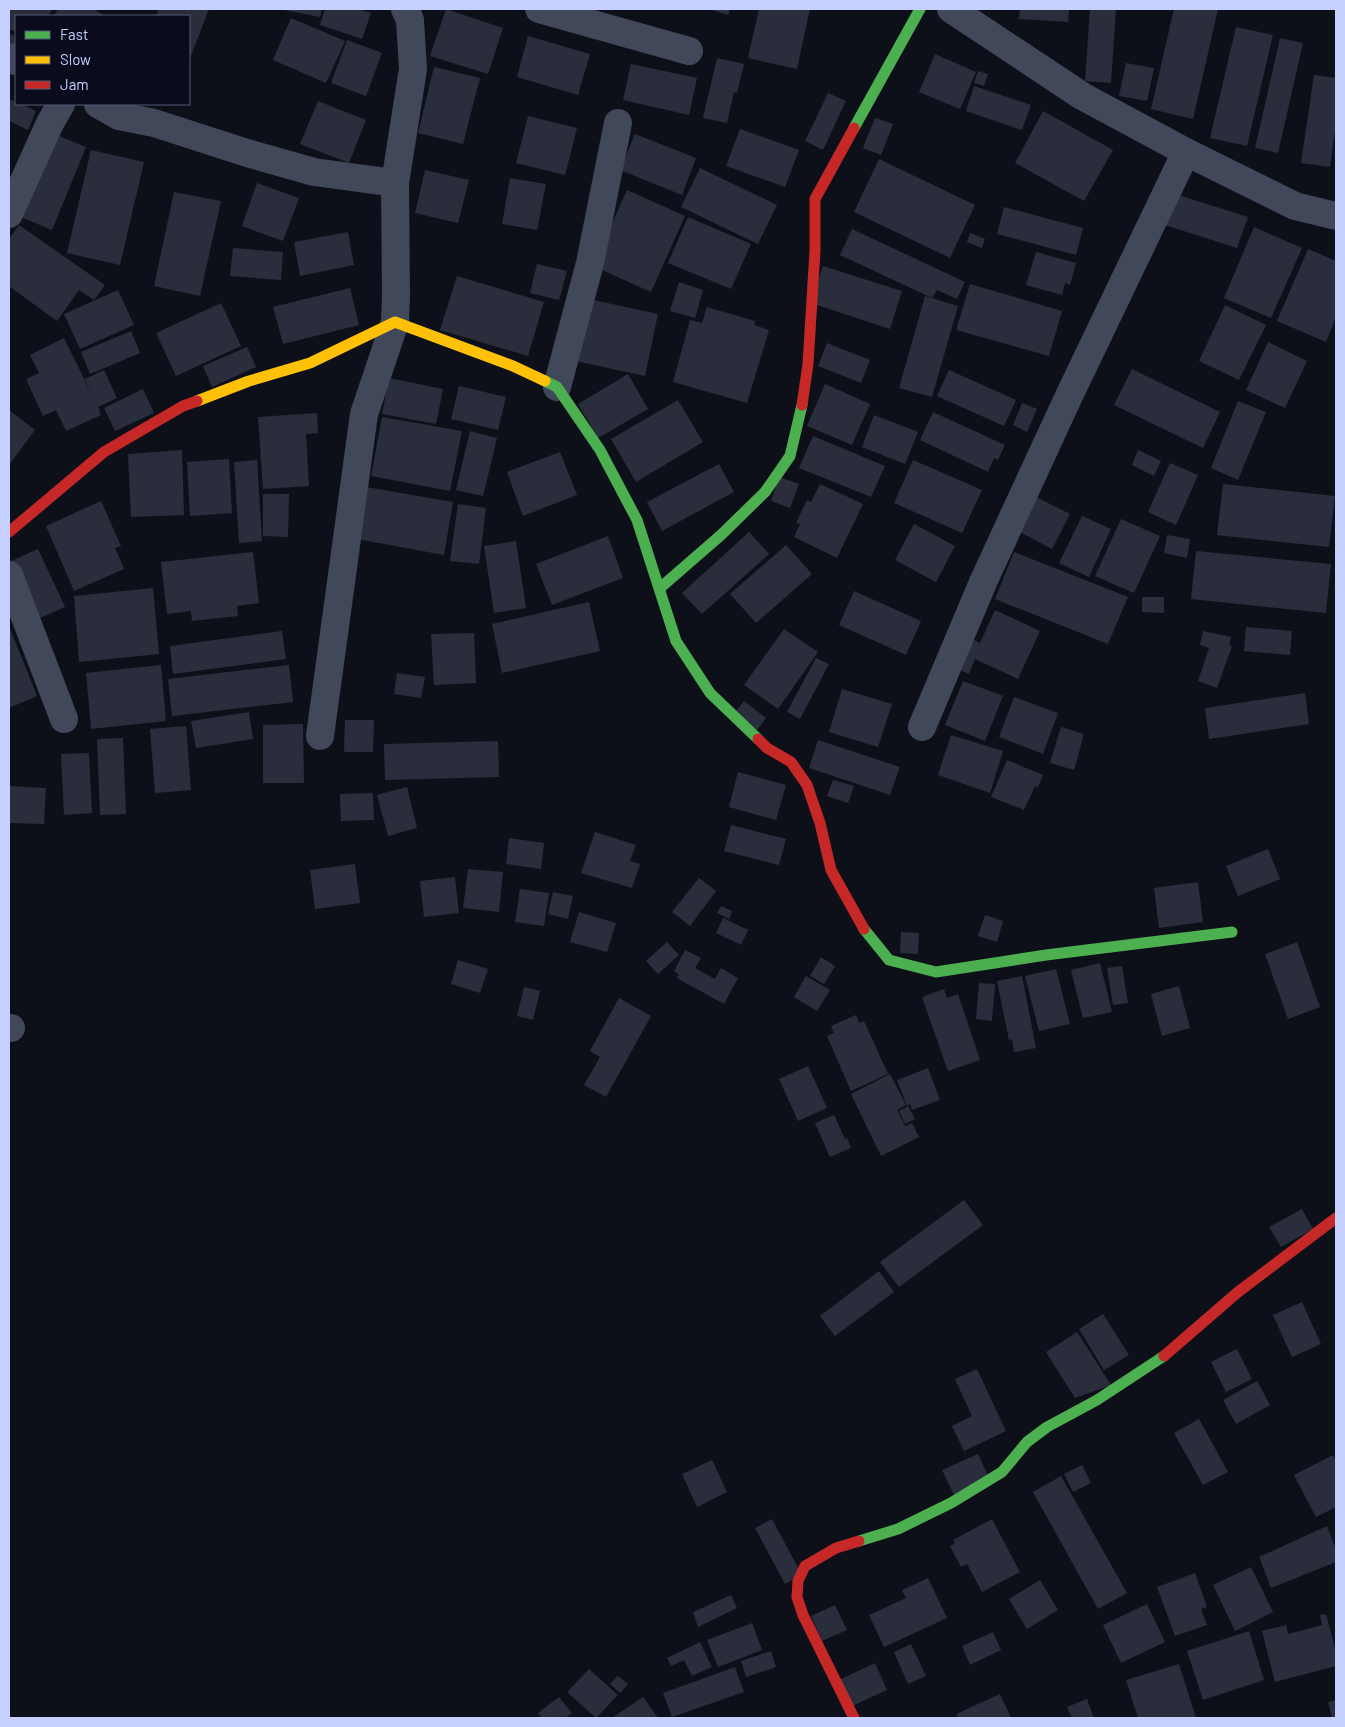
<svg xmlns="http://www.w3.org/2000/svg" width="1345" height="1727" font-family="Barlow,sans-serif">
<rect width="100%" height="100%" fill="#0e1019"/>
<g fill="#2a2d3c">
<polygon points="9,9 52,9 48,16 16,16 16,32 9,29"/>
<polygon points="58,9 93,9 102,14 101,16 54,16"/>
<polygon points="159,9 209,9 189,61 189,16 156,16"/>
<polygon points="279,9 322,9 320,17"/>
<polygon points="325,9 358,9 371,13 362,39 320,25"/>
<polygon points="446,9 503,28 488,74 430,56"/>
<polygon points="709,9 730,9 728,15"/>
<polygon points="759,9 810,9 797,69 748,58"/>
<polygon points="1020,9 1069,9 1068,22 1019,19"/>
<polygon points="1090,9 1116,9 1111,83 1085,81"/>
<polygon points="1174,9 1218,9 1193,119 1151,109"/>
<polygon points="291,18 345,41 326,83 273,60"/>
<polygon points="1236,27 1273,35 1247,146 1210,138"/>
<polygon points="9,33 16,37 16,63 9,59"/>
<polygon points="528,36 590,54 578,95 517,77"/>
<polygon points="1280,38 1303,43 1278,153 1255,148"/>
<polygon points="347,40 382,53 366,96 331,83"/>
<polygon points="935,54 976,72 960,109 919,92"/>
<polygon points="717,58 744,64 737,93 734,92 727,123 703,118"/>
<polygon points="1126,63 1154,68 1147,101 1119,96"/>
<polygon points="631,64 697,78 689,115 623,100"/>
<polygon points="434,67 480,78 463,144 418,133"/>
<polygon points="978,71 988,74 984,86 974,83"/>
<polygon points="1314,75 1336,78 1336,123 1330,167 1301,163"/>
<polygon points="974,86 1031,105 1022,130 966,111"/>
<polygon points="828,93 846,101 823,150 805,141"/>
<polygon points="9,99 16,102 16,104 21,104 36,111 28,130 9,121"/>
<polygon points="318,101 366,120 349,163 300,144"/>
<polygon points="1043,111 1113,150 1084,201 1015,163"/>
<polygon points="528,116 577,128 565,175 516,163"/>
<polygon points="875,118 893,124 881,155 863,148"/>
<polygon points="740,129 799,150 785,187 726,166"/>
<polygon points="49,132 86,147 52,230 16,215"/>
<polygon points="635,134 696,158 682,195 620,170"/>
<polygon points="91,150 144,162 120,265 67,253"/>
<polygon points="879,159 975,205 950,258 854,212"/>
<polygon points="700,168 777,205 758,244 681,207"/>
<polygon points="425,170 469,180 458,223 415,213"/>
<polygon points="510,178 546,184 537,230 502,224"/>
<polygon points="257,183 299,198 283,241 242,226"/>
<polygon points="627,190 685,216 651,292 593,266"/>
<polygon points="174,192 221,201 200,296 154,286"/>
<polygon points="1172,193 1248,217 1237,248 1162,224"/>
<polygon points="1004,207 1083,228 1076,255 997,234"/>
<polygon points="688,217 751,244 731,289 668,263"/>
<polygon points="19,225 105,285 94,300 79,290 57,321 9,286 9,239"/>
<polygon points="1254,227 1302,248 1271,318 1224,298"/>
<polygon points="852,229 965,282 957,299 937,290 932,298 840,255"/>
<polygon points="348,232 354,265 300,276 294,242"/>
<polygon points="970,233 985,239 982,248 967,242"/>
<polygon points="233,248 283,252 281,280 230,276"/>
<polygon points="1308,249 1336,261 1336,317 1326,342 1277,321"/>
<polygon points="1036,252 1076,263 1070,285 1065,283 1062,295 1026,285"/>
<polygon points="537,264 567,271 559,300 530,293"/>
<polygon points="823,266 902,291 890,329 811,303"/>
<polygon points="457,276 544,302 528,356 440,330"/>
<polygon points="679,282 703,290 695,318 670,311"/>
<polygon points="970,284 1062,311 1049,356 956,330"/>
<polygon points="350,288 359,325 283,344 273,307"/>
<polygon points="118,290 134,325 80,349 64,314"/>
<polygon points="925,296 958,306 932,397 899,388"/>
<polygon points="589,299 658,314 645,376 576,361"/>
<polygon points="221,303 241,346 176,376 156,333"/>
<polygon points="1225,305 1266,325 1239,380 1199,361"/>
<polygon points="707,307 755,321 754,325 769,330 747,403 673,382 690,320 702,323"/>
<polygon points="131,331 140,353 90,374 81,352"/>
<polygon points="64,338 91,393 85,379 104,370 117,398 98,407 101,415 66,431 56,410 43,416 26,379 39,373 30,355"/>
<polygon points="1268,342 1307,361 1285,408 1246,390"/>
<polygon points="827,343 870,360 861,383 818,366"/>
<polygon points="247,347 256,367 212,387 203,366"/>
<polygon points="1132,369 1220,412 1203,448 1114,405"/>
<polygon points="949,370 1016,400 1004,426 937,396"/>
<polygon points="628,374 648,409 598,438 578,404"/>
<polygon points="389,378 443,389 436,424 382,414"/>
<polygon points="825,384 870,404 852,445 807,426"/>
<polygon points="459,386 506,397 498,430 451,419"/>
<polygon points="143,389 154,413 115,431 104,408"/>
<polygon points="678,400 703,442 636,482 611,439"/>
<polygon points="1238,401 1266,412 1238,480 1211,468"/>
<polygon points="1022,403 1037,409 1027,432 1013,425"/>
<polygon points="9,410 35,430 9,465"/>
<polygon points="933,412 1005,445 998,460 994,458 988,472 920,440"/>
<polygon points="317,413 318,433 306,434 309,486 263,489 258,417"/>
<polygon points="874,415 918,432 905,464 862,447"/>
<polygon points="382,417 462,431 450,491 371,476"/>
<polygon points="470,431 497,438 483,496 456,490"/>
<polygon points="813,436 885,466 871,497 799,468"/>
<polygon points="182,450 184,515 131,517 128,454"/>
<polygon points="1138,450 1161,461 1154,476 1132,465"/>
<polygon points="560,452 577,495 523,516 507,472"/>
<polygon points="229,459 232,513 190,516 187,462"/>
<polygon points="257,460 262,541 239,543 234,462"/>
<polygon points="913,460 982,490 962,533 894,503"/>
<polygon points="1170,463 1198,475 1176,525 1148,512"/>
<polygon points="719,464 734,492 662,531 647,502"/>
<polygon points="779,477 799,484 790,508 771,501"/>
<polygon points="820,484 863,504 837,558 794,537 800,524 796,523 807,500 811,502"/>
<polygon points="1223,484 1335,496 1329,547 1217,535"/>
<polygon points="366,487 453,502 444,555 357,539"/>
<polygon points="263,494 289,494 288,537 263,536"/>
<polygon points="1034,496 1070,514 1052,549 1016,530"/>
<polygon points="101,501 121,546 115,548 124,569 74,591 46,526"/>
<polygon points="458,504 486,508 479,564 450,561"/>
<polygon points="1082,516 1111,529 1089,577 1059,563"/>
<polygon points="1121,519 1160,536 1134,593 1095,576"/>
<polygon points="914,524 955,546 936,582 895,560"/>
<polygon points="749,532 769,554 702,614 682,593"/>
<polygon points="1167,535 1190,539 1187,558 1164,553"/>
<polygon points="608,536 623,578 552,605 536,564"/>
<polygon points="516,541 526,608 494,613 484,546"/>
<polygon points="786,545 812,574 756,623 730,594"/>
<polygon points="38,549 65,607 31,622 9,562"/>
<polygon points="1196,551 1331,564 1326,613 1191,599"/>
<polygon points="253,552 259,603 237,606 238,616 192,621 191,611 167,614 161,562"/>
<polygon points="1014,552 1128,597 1108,644 995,599"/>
<polygon points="153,588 159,654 79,662 74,596"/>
<polygon points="854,591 921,621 906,655 839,625"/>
<polygon points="1142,597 1164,597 1164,613 1142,612"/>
<polygon points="589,602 600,651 502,673 492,624"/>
<polygon points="995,610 1040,631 1018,679 975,659 969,674 951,666 966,636 980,643"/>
<polygon points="9,626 37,696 9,708"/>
<polygon points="1246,627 1292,631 1290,655 1244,651"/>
<polygon points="784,629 818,652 778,709 744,685"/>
<polygon points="282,631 286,659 173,674 170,646"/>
<polygon points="1203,631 1231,637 1229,645 1232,646 1217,688 1198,681 1209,648 1200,645"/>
<polygon points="474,633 476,683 434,685 431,634"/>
<polygon points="816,658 829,664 800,719 787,712"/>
<polygon points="161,665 166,721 91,729 86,673"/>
<polygon points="289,665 293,702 172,716 168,679"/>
<polygon points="397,673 425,677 421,698 394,694"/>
<polygon points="963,681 1003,696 985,741 945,725"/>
<polygon points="842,689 892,704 878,747 829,732"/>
<polygon points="1305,693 1309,724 1209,739 1205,708"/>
<polygon points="1014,697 1058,713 1043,754 999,737"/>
<polygon points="744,701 766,718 757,730 735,712"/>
<polygon points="249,712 253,739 196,748 191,721"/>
<polygon points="345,720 374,720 373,752 344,752"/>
<polygon points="303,724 304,783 263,783 263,725"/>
<polygon points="186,726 191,790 155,793 150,729"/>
<polygon points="1061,727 1084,734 1074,770 1050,763"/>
<polygon points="951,735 1003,751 990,793 938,775"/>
<polygon points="123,738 126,814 100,815 97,739"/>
<polygon points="818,740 900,767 890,795 809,768"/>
<polygon points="498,741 499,777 385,780 384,744"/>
<polygon points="89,753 92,813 64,815 61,754"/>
<polygon points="1007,760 1043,775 1038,787 1035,786 1024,810 991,797"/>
<polygon points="738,772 786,785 776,820 729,807"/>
<polygon points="833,780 854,786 848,803 827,796"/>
<polygon points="9,786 46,788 44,824 9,823"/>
<polygon points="407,787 417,828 388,836 377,795"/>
<polygon points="373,793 374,820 341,821 340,794"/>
<polygon points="731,825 786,839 779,865 724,851"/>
<polygon points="595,832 636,845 630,861 640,864 632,888 581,873"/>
<polygon points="509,838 544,843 541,869 506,864"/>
<polygon points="1268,849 1280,879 1238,896 1226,866"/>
<polygon points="355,864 360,903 315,909 310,870"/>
<polygon points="468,869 503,872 499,912 463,908"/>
<polygon points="455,877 459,913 424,917 420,881"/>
<polygon points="699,878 716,891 690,926 672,912"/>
<polygon points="1198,882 1203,922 1159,928 1154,888"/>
<polygon points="520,889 549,893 544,926 515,922"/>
<polygon points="553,892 573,896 568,919 548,914"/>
<polygon points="721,906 732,911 729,919 717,913"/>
<polygon points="579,912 616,923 607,952 570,942"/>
<polygon points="985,915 1003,921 997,942 978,936"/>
<polygon points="723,918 748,930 741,945 716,933"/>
<polygon points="901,932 919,933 918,954 900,953"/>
<polygon points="667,942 679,955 658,974 646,961"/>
<polygon points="1297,942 1320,1007 1288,1019 1265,954"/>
<polygon points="685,950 701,958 695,968 715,979 721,968 738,978 724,1004 677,978 679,975 674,971"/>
<polygon points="821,957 835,966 824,984 810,976"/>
<polygon points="458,960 488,969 480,993 451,984"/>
<polygon points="1100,963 1112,1012 1083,1018 1071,970"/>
<polygon points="1122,966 1128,1003 1113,1005 1107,968"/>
<polygon points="1056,969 1070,1024 1039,1031 1025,976"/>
<polygon points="806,976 830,990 817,1011 794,997"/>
<polygon points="1022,976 1036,1048 1014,1052 1012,1039 1009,1040 997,981"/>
<polygon points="979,983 995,984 992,1021 976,1019"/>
<polygon points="1179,986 1190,1028 1162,1036 1151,994"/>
<polygon points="524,987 540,991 533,1020 517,1016"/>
<polygon points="944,989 947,998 958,994 980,1060 948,1071 922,997"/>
<polygon points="619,998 651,1016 606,1097 584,1085 600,1057 590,1051"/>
<polygon points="856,1015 859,1023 864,1021 888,1074 851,1091 827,1036 834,1033 831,1026"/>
<polygon points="808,1066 827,1108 798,1121 779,1079"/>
<polygon points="928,1068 940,1100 912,1110 910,1104 907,1106 897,1080"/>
<polygon points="890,1074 906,1105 897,1110 905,1126 912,1123 919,1137 881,1156 851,1094"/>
<polygon points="908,1106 915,1119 905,1124 899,1111"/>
<polygon points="834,1115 845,1139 847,1138 851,1148 830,1157 815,1123"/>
<polygon points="964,1200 983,1225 899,1287 880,1262"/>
<polygon points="1302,1209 1313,1229 1281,1247 1269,1227"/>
<polygon points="879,1271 894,1292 835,1336 820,1316"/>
<polygon points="1302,1302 1321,1344 1292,1357 1273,1315"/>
<polygon points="1103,1314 1129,1355 1104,1370 1079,1329"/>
<polygon points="1077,1332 1111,1385 1075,1398 1046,1352"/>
<polygon points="1237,1349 1252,1379 1226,1392 1211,1362"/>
<polygon points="977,1369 1006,1431 964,1451 952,1426 972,1416 955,1379"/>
<polygon points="1257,1381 1270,1405 1236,1424 1223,1400"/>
<polygon points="1199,1419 1228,1472 1203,1485 1174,1433"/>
<polygon points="978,1454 989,1478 954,1495 942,1470"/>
<polygon points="1333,1455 1336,1462 1336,1507 1316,1517 1294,1475"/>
<polygon points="712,1460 727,1492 697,1507 682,1474"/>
<polygon points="1082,1465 1091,1483 1073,1492 1064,1474"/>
<polygon points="1061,1476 1127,1593 1098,1609 1033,1492"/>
<polygon points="772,1519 802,1575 785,1584 755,1528"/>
<polygon points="992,1519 1020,1572 982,1592 967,1564 961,1567 950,1546 955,1543 953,1540"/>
<polygon points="1327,1526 1336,1550 1336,1562 1271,1588 1259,1557"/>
<polygon points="1251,1567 1273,1612 1235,1631 1213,1585"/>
<polygon points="1195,1573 1207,1607 1201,1609 1207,1625 1175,1636 1157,1587"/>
<polygon points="928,1578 947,1618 884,1647 869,1615 906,1598 902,1590"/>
<polygon points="1040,1580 1058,1610 1027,1629 1009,1599"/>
<polygon points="731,1595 737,1608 698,1627 693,1612"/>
<polygon points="1147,1604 1165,1642 1121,1663 1103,1625"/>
<polygon points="835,1605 847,1630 822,1641 811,1616"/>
<polygon points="1326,1614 1336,1652 1336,1666 1275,1682 1262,1631 1286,1625 1288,1634 1322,1625 1320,1615"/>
<polygon points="752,1623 762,1650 718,1667 707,1640"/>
<polygon points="1249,1631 1264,1680 1203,1700 1187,1651"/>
<polygon points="993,1632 1001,1650 970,1665 962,1646"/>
<polygon points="700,1642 712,1667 692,1676 684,1660 671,1666 667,1658"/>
<polygon points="911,1644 926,1676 908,1684 894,1652"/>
<polygon points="771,1651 776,1667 746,1677 741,1661"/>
<polygon points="875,1663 887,1690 850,1707 837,1681"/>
<polygon points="1179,1664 1196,1718 1138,1718 1126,1680"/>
<polygon points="735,1667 744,1692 672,1717 663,1693"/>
<polygon points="589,1669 618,1695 596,1718 567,1692"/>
<polygon points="618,1676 628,1684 620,1693 610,1684"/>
<polygon points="1000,1694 1011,1718 958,1718 956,1714"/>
<polygon points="559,1697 572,1713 565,1718 542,1718 538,1713"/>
<polygon points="643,1697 658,1718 612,1718"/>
<polygon points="1087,1699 1094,1718 1072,1718 1067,1707"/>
<polygon points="1336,1700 1336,1718 1332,1718 1328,1702"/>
</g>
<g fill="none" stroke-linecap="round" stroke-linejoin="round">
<g stroke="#41485a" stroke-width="28">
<polyline points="539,9 689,51"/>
<polyline points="951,9 1082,96 1186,152 1295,206 1336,216"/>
<polyline points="9,57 16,61"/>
<polyline points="98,104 119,116 154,123 247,153 314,172 395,183"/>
<polyline points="9,214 50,123 61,104"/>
<polyline points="557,387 590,263 618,123"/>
<polyline points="9,575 64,719"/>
<polyline points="922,727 984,580 1068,398 1186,152"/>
<polyline points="320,736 364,414 395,322 396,296 395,183 413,69 410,20 405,9"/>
<polyline points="9,1028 11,1028"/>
</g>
<g stroke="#4caf50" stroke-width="11">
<polyline points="854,128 920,9"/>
<polyline points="545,381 557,387 600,450 637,520 676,641 710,693 758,739"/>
<polyline points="660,588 721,535 765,492 790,456 802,405"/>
<polyline points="864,929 889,960 936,972 1046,955 1232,932"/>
<polyline points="859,1541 898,1529 951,1503 1002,1472 1027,1442 1047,1427 1097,1400 1164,1356"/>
</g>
<polyline stroke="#ffc107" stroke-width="11" points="197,401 249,381 310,363 395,322 513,366 545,381"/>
<g stroke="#c62828" stroke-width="11">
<polyline points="802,405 808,364 815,251 815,199 854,128"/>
<polyline points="9,532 104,452 183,406 197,401"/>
<polyline points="758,739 767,748 791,762 807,785 820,823 831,870 864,929"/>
<polyline points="1164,1356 1238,1292 1336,1218"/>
<polyline points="854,1718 803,1615 797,1597 798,1581 805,1566 836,1548 859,1541"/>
</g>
</g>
<rect width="1345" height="1727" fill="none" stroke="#c5d0ff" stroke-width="20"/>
<rect x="15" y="15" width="175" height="90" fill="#0a0c1d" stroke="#555a77"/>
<rect x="25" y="31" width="25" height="8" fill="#4caf50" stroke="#555a77"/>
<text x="60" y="40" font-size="15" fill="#c5d0ff">Fast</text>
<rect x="25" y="56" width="25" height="8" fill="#ffc107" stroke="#555a77"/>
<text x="60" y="65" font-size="15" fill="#c5d0ff">Slow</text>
<rect x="25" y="81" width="25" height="8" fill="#c62828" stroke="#555a77"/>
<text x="60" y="90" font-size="15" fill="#c5d0ff">Jam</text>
</svg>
